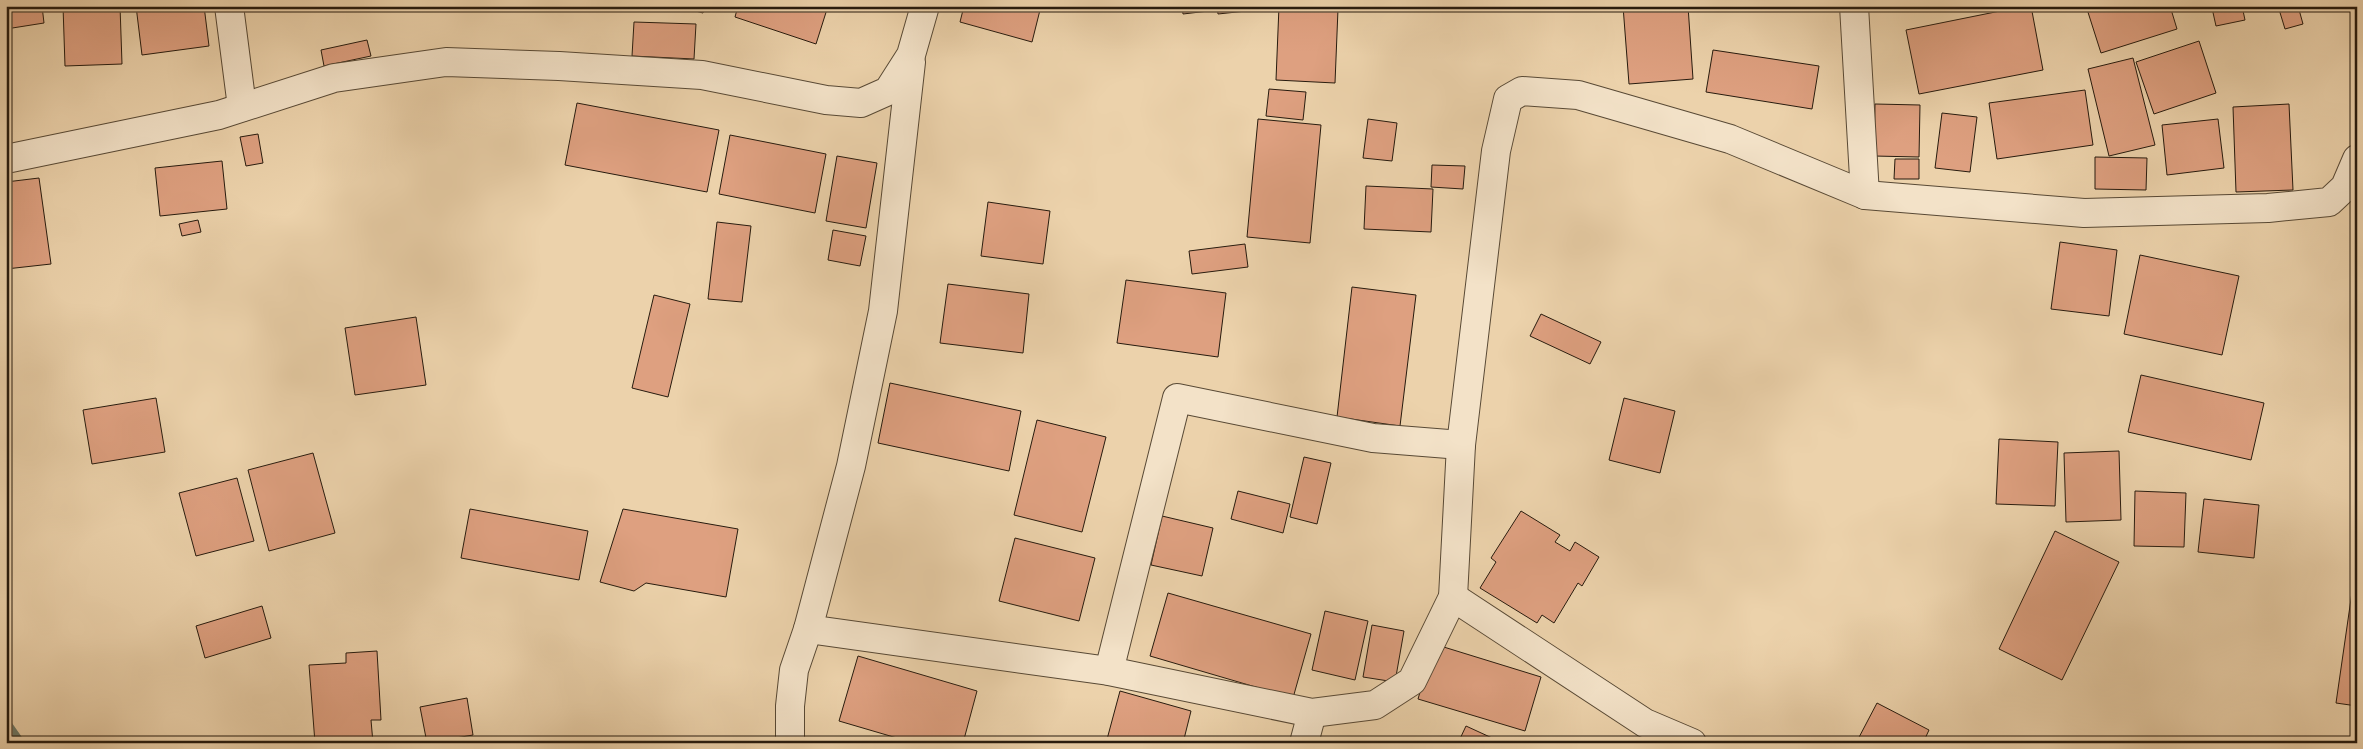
<svg xmlns="http://www.w3.org/2000/svg" width="2363" height="749" font-family="'IM FELL English',serif">
<rect width="100%" height="100%" fill="#ecd2ab"/>
<filter id="stains"><feTurbulence type="fractalNoise" baseFrequency=".004" numOctaves="4"/><feColorMatrix values="0 0 0 0 .2 0 0 0 0 .09 0 0 0 0 .02 0 0 0 .5 -.17"/></filter>
<radialGradient id="worn" r=".72"><stop offset=".6" stop-color="#630" stop-opacity="0"/><stop offset="1" stop-color="#630" stop-opacity=".3"/></radialGradient>
<g fill="none" stroke-linecap="round" stroke-linejoin="round">
<polyline stroke="#6c7968" stroke-width="10" points="6,723 20,743"/>
</g>
<g fill="#dea080" stroke="#271b0e">
<polygon points="6,6 42,6 44,23 6,29"/>
<polygon points="63,6 120,6 122,64 65,66"/>
<polygon points="136,6 204,6 209,46 142,55"/>
<polygon points="677,6 705,6 703,13"/>
<polygon points="738,6 828,6 816,44 735,17"/>
<polygon points="964,6 1041,6 1032,42 960,22"/>
<polygon points="1182,6 1217,6 1217,10 1183,14"/>
<polygon points="1217,6 1245,6 1246,11 1218,14"/>
<polygon points="1279,6 1338,9 1335,83 1276,80"/>
<polygon points="1623,6 1688,6 1693,79 1629,84"/>
<polygon points="2025,6 2031,6 2043,70 1919,94 1906,30"/>
<polygon points="2086,6 2170,6 2177,29 2101,53"/>
<polygon points="2221,6 2242,6 2245,20 2216,26 2212,8"/>
<polygon points="2278,6 2298,6 2303,24 2285,29"/>
<polygon points="634,22 696,24 694,59 632,56"/>
<polygon points="367,40 371,56 324,66 321,50"/>
<polygon points="2199,41 2216,93 2154,114 2136,62"/>
<polygon points="1713,50 1819,66 1812,109 1706,92"/>
<polygon points="2133,58 2155,145 2109,156 2088,69"/>
<polygon points="1269,89 1306,92 1303,120 1266,116"/>
<polygon points="2085,90 2093,145 1997,159 1989,103"/>
<polygon points="577,103 719,130 707,192 565,165"/>
<polygon points="1875,104 1920,105 1919,157 1874,156"/>
<polygon points="2289,104 2293,190 2236,192 2233,107"/>
<polygon points="1942,113 1977,117 1970,172 1935,168"/>
<polygon points="1258,119 1321,125 1310,243 1247,237"/>
<polygon points="1368,119 1397,123 1392,161 1363,158"/>
<polygon points="2218,119 2224,168 2167,175 2162,125"/>
<polygon points="258,134 263,163 246,166 240,137"/>
<polygon points="730,135 826,154 815,213 719,194"/>
<polygon points="837,156 877,163 866,228 826,221"/>
<polygon points="2095,157 2147,158 2146,190 2095,189"/>
<polygon points="1895,159 1919,159 1919,179 1894,179"/>
<polygon points="222,161 227,209 160,216 155,168"/>
<polygon points="1432,165 1465,166 1463,189 1431,187"/>
<polygon points="39,178 51,264 6,269 6,182"/>
<polygon points="1366,186 1433,189 1431,232 1364,229"/>
<polygon points="988,202 1050,211 1043,264 981,256"/>
<polygon points="198,220 201,232 182,236 179,224"/>
<polygon points="717,222 751,226 742,302 708,299"/>
<polygon points="833,230 866,236 860,266 828,260"/>
<polygon points="2060,242 2117,250 2109,316 2051,309"/>
<polygon points="1245,244 1248,267 1192,274 1189,251"/>
<polygon points="2140,255 2239,276 2222,355 2124,334"/>
<polygon points="1126,280 1226,293 1218,357 1117,343"/>
<polygon points="948,284 1029,294 1023,353 940,343"/>
<polygon points="1352,287 1416,295 1400,426 1337,417"/>
<polygon points="654,295 690,304 668,397 632,388"/>
<polygon points="1541,314 1601,342 1590,364 1530,336"/>
<polygon points="416,317 426,385 355,395 345,328"/>
<polygon points="2141,375 2264,403 2251,460 2128,432"/>
<polygon points="890,383 1021,411 1009,471 878,443"/>
<polygon points="156,398 165,452 92,464 83,410"/>
<polygon points="1624,398 1675,411 1660,473 1609,460"/>
<polygon points="1037,420 1106,437 1082,532 1014,515"/>
<polygon points="1999,439 2058,442 2055,506 1996,504"/>
<polygon points="2119,451 2121,520 2066,522 2064,453"/>
<polygon points="313,453 335,533 269,551 248,470"/>
<polygon points="1304,457 1331,463 1317,524 1290,517"/>
<polygon points="237,478 254,541 196,556 179,493"/>
<polygon points="1238,491 1290,504 1283,533 1231,519"/>
<polygon points="2135,491 2186,493 2184,547 2134,546"/>
<polygon points="2204,499 2259,505 2254,558 2198,552"/>
<polygon points="470,509 588,531 579,580 461,558"/>
<polygon points="623,509 738,529 726,597 646,583 634,591 600,582"/>
<polygon points="1521,511 1560,535 1555,542 1570,551 1575,542 1599,557 1582,586 1578,583 1554,623 1542,615 1537,623 1480,588 1496,562 1491,558"/>
<polygon points="1162,516 1213,528 1202,576 1151,565"/>
<polygon points="2055,531 2119,562 2062,680 1999,649"/>
<polygon points="1015,538 1095,558 1079,621 999,601"/>
<polygon points="2352,592 2357,593 2357,706 2336,703"/>
<polygon points="1168,593 1311,634 1293,698 1150,656"/>
<polygon points="262,606 271,638 205,658 196,626"/>
<polygon points="1325,611 1368,621 1355,680 1312,670"/>
<polygon points="1372,625 1404,631 1395,682 1363,677"/>
<polygon points="1434,644 1541,677 1525,731 1418,699"/>
<polygon points="377,651 381,720 371,720 373,743 315,743 309,665 346,663 346,653"/>
<polygon points="858,656 977,691 963,743 914,743 839,721"/>
<polygon points="1120,691 1191,711 1183,743 1106,743"/>
<polygon points="467,698 473,735 427,743 420,707"/>
<polygon points="1877,703 1929,730 1923,743 1856,743"/>
<polygon points="1466,726 1503,743 1458,743"/>
</g>
<g fill="none" stroke-linecap="round" stroke-linejoin="round">
<g stroke="#584935" stroke-width="30">
<g id="minor">
<polyline points="229,6 242,107"/>
<polyline points="1854,6 1865,195"/>
<polyline points="6,159 219,115 334,78 446,62 559,66 702,75 826,100 861,103 888,91 911,55 925,6"/>
<polyline points="1453,597 1645,723 1692,743"/>
<polyline points="808,629 1109,671 1312,713 1375,705 1412,681 1453,597 1461,445 1496,151 1508,99 1522,91 1578,95 1730,139 1865,195 2084,213 2268,208 2329,202 2345,187 2357,159"/>
<polyline points="1109,671 1177,398 1373,438 1461,445"/>
<polyline points="790,743 790,706 794,670 808,629 851,466 883,311 911,62"/>
<polyline points="1304,743 1312,713"/>
</g>
</g>
<use href="#minor" stroke="#f3e2c8" stroke-width="28"/>
</g>
<rect width="2363" height="749" fill="none" stroke="#ecd2ab" stroke-width="25"/>
<rect x="8" y="8" width="2348" height="734" fill="none" stroke="#271b0e" stroke-width="2.5"/>
<rect x="12" y="12" width="2338" height="724" fill="none" stroke="#271b0e"/>
<rect width="100%" height="100%" filter="url(#stains)"/>
<rect width="100%" height="100%" fill="url(#worn)"/>
</svg>
